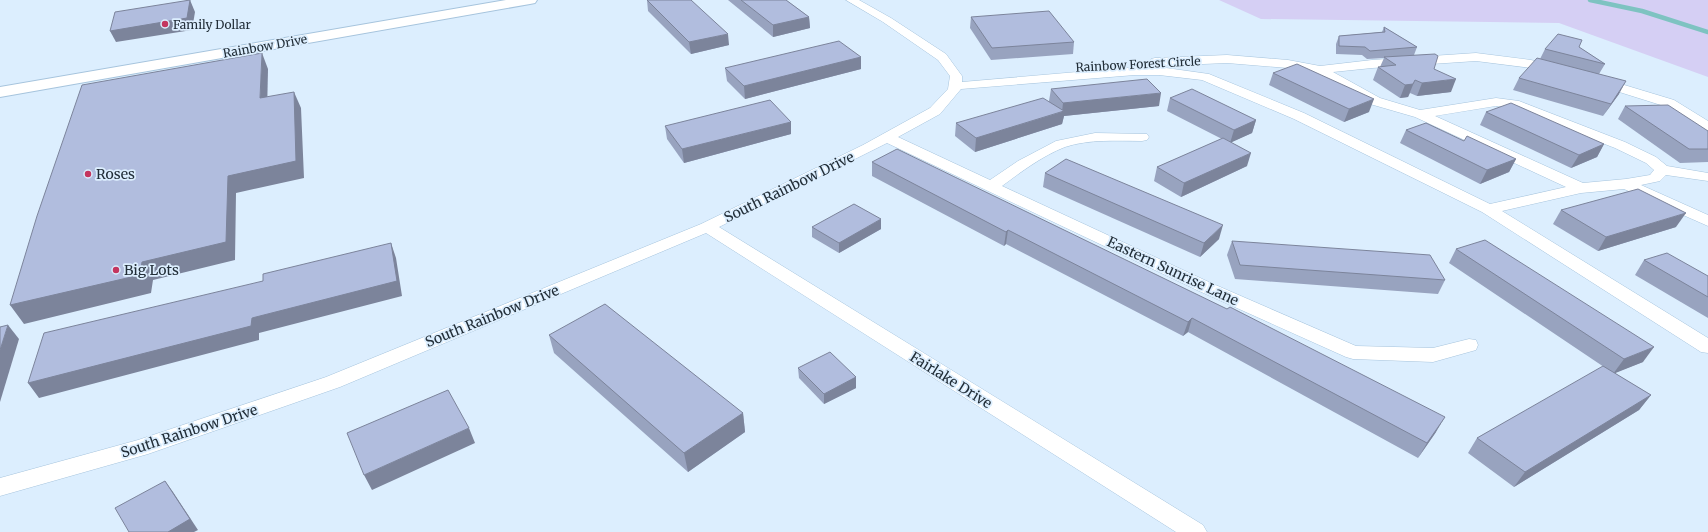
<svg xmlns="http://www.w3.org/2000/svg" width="1708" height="532" font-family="Merriweather,serif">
<rect width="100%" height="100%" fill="#dceefe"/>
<polygon fill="#d5cff4" points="1219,0 1708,0 1708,77 1559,23 1261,19"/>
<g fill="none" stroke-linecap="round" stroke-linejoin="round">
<polyline stroke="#7ec3c1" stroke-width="4.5" points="1590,0 1642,11 1708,32"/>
<g stroke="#a6c4dd" stroke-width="1">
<g id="street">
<path d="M846,0H859L891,18L946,54L962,76V82L1135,67H1159L1209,74L1304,113L1490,204L1566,187L1415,117L1370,104L1316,73L1288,68L1227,63L1155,66L1151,65L1149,62L1151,59L1155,58L1227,55L1288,60L1320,66L1372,60L1476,53L1531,60L1558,67L1560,70L1558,73L1554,74L1531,68L1476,61L1372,68L1333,72L1380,98L1420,110L1496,98L1519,101L1625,142L1656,157L1667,166L1708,173V181L1666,175L1660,181L1641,185L1708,215V226L1624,189L1581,193L1502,211L1708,338V353L1701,352L1482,212L1294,119L1202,80L1159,75H1135L961,89L940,114L898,137L990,180L1018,161L1056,141L1095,133L1147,134L1149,137L1147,140L1142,141C1117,141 1089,139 1065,147C1042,156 1021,172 1002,186L1211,283L1356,346L1433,348L1469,339L1476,340L1478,345L1476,350L1433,362L1353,359L1346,357L1199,291L887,143L719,227L1203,525L1207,532H1176L706,233L340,387L148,454L0,496V478L138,440L326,377L701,224L863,145L930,108L948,89L950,76L938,60L883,22ZM1496,106L1512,108L1615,148L1646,163L1654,170L1650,175L1626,179L1583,183L1435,116Z"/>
<polygon points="1601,78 1674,100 1708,121 1708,131 1703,130 1664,106 1597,85 1595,82 1597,79"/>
</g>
</g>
<g stroke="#a6c4dd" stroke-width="2">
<polygon id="secondary" points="506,0 537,0 535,3 530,4 0,97 0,87"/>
</g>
<use href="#street" fill="#fff" fill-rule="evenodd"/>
<use href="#secondary" fill="#fff" fill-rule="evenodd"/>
</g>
<g fill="#98a3bf">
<polygon points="647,0 729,45 691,54 648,11"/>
<polygon points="728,0 786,0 809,17 810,28 773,37"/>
<polygon points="971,17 1074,42 1073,54 991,60 970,28"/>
<polygon points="1384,27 1417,47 1414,55 1434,69 1451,92 1417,96 1410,93 1408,97 1400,98 1373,80 1378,67 1380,67 1384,58 1367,59 1362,55 1336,54 1336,44 1339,36 1382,32"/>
<polygon points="1579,47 1605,64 1599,74 1619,94 1603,116 1513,90 1519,78 1540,59 1545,49"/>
<polygon points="861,57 861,69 745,99 727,81 725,68"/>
<polygon points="1273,73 1369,112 1344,122 1269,85"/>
<polygon points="1051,89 1159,106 1064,116 1062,124 975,152 955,136 956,123 1049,101"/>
<polygon points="1170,98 1256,120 1252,133 1231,142 1247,166 1181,197 1154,181 1157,167 1222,139 1167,111"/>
<polygon points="1625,106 1708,131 1708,162 1680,163 1618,119"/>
<polygon points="1486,112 1604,144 1597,157 1571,168 1480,125"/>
<polygon points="791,122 791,134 684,163 667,139 665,126"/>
<polygon points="1406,130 1464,141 1516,159 1509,172 1480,184 1400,143"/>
<polygon points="872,162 1436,432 1418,458 1188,332 1183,336 1006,244 1004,246 872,176"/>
<polygon points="1045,173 1219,239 1200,257 1043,187"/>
<polygon points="1561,210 1676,227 1598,251 1553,224"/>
<polygon points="812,227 881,229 839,253 812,237"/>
<polygon points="1232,241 1445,280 1438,294 1235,279 1227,255"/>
<polygon points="1456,249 1643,362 1614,373 1651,395 1639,410 1514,487 1468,453 1477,438 1604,367 1449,263"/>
<polygon points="1644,260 1708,276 1708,318 1635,275"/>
<polygon points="549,335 743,413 745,432 688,472 554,353"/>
<polygon points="798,368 856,377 856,388 824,404 799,378"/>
</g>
<g fill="#7c849b">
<polygon points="190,0 195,12 192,30 116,42 110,31"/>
<polygon points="809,17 810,28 773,37 773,25"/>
<polygon points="728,34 729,45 691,54 689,42"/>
<polygon points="262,53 268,69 267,114 260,98"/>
<polygon points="861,57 861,69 745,99 744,86"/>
<polygon points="1456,79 1451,92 1417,96 1422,83"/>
<polygon points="1415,80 1408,97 1400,98 1405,85"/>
<polygon points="1626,81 1619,94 1603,116 1611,104"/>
<polygon points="294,92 301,108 304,178 236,193 235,260 153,280 151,293 24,324 10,305 142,262"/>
<polygon points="1161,93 1159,106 1064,116 1062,124 975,152 976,138 1062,112 1063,103"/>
<polygon points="1374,99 1369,112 1344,122 1349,109"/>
<polygon points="1256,120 1252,133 1230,143 1234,130"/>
<polygon points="791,122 791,134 684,163 682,149"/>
<polygon points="1604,144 1597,157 1571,168 1579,155"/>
<polygon points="1251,153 1247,166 1181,197 1184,183"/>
<polygon points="1516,159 1509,172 1480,184 1487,170"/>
<polygon points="1686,213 1676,227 1598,251 1606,237"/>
<polygon points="881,219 881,229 839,253 839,243"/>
<polygon points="1223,225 1219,239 1200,257 1204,243"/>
<polygon points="1008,230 1006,244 1004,246 1006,232"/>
<polygon points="391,243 396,258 402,296 259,333 259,340 39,398 28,383 252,318"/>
<polygon points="1192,318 1188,332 1183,336 1188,322"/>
<polygon points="8,325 19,339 0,402 0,350"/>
<polygon points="1654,347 1643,362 1613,374 1624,359"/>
<polygon points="856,377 856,388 824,404 824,394"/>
<polygon points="1651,395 1639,410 1514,487 1525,472"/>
<polygon points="743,413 745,432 688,472 684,453"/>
<polygon points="1445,417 1436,432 1418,458 1427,443"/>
<polygon points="469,428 475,443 372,490 364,475"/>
<polygon points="165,481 173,492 198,530 194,532 168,532"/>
</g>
<g fill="#b1bdde" stroke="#7c849b">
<polygon points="190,0 187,18 110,31 115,12"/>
<polygon points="647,0 691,0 728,34 689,42"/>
<polygon points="741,0 786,0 809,17 773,25"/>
<polygon points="1049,11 1074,42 992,48 971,17"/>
<polygon points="1384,27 1417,47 1370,51 1365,47 1339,46 1339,36 1385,32"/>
<polygon points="1558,34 1582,40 1579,47 1605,64 1545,49"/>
<polygon points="839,41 861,57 744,86 725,68"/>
<polygon points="262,53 260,98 294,92 296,161 228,176 226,242 142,262 140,275 10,305 37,216 82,85"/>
<polygon points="1435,54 1438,56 1434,69 1456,79 1422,83 1415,80 1413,84 1405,85 1378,67 1396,65 1384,57"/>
<polygon points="1537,58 1626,81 1611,104 1519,78"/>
<polygon points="1297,64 1374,99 1349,109 1273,73"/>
<polygon points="1147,79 1161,93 1063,103 1051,89"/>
<polygon points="1192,89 1256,120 1234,130 1170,98"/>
<polygon points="1043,98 1064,111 976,138 956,123"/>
<polygon points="770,100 791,122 682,149 665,126"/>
<polygon points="1511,103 1604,144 1579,155 1486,112"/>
<polygon points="1668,105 1708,131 1708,149 1689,149 1625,106"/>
<polygon points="1426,123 1464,141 1467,136 1516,159 1487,170 1406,130"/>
<polygon points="1223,138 1251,153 1184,183 1157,167"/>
<polygon points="897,149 1227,309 1230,307 1445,417 1427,443 1192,318 1188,322 1008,230 1006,232 872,162"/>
<polygon points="1066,159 1223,225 1204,243 1045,173"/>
<polygon points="1638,189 1686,213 1606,237 1561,210"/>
<polygon points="854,204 881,219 839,243 812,227"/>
<polygon points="1485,240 1654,347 1624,359 1456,249"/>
<polygon points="1232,241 1430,255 1445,280 1240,265"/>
<polygon points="391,243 397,281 252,318 251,326 28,383 44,333 263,281 263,274"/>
<polygon points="1667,253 1708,276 1708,297 1644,260"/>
<polygon points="605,304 743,413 684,453 549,335"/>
<polygon points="8,325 0,350 0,327"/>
<polygon points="830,352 856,377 824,394 798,368"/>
<polygon points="1603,366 1651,395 1525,472 1477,438"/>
<polygon points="448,390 469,428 364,475 347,433"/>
<polygon points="165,481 190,519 168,532 129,532 115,508"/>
</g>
<g fill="#c4355f" stroke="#dceefe" stroke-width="1.5">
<circle cx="165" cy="24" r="4"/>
<circle cx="88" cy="174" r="4"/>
<circle cx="116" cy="270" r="4"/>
</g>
<g text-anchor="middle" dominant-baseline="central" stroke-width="3.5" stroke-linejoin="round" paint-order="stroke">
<g font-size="12" fill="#222e38" stroke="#dceefe" text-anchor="start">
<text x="173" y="24">Family Dollar</text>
</g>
<g font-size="12" fill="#222e38" stroke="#dceefe">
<text transform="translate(265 46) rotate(-10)">Rainbow Drive</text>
<text transform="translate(1138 64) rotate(-3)">Rainbow Forest Circle</text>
</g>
<g font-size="14" fill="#222e38" stroke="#dceefe" text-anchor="start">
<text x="96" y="174">Roses</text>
<text x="124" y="270">Big Lots</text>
</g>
<g font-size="14" fill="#222e38" stroke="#dceefe">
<text transform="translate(789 187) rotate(-26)">South Rainbow Drive</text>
<text transform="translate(1173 271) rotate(25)">Eastern Sunrise Lane</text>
<text transform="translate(492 316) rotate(-22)">South Rainbow Drive</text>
<text transform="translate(951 380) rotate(32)">Fairlake Drive</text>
<text transform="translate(189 431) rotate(-18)">South Rainbow Drive</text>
</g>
</g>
</svg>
